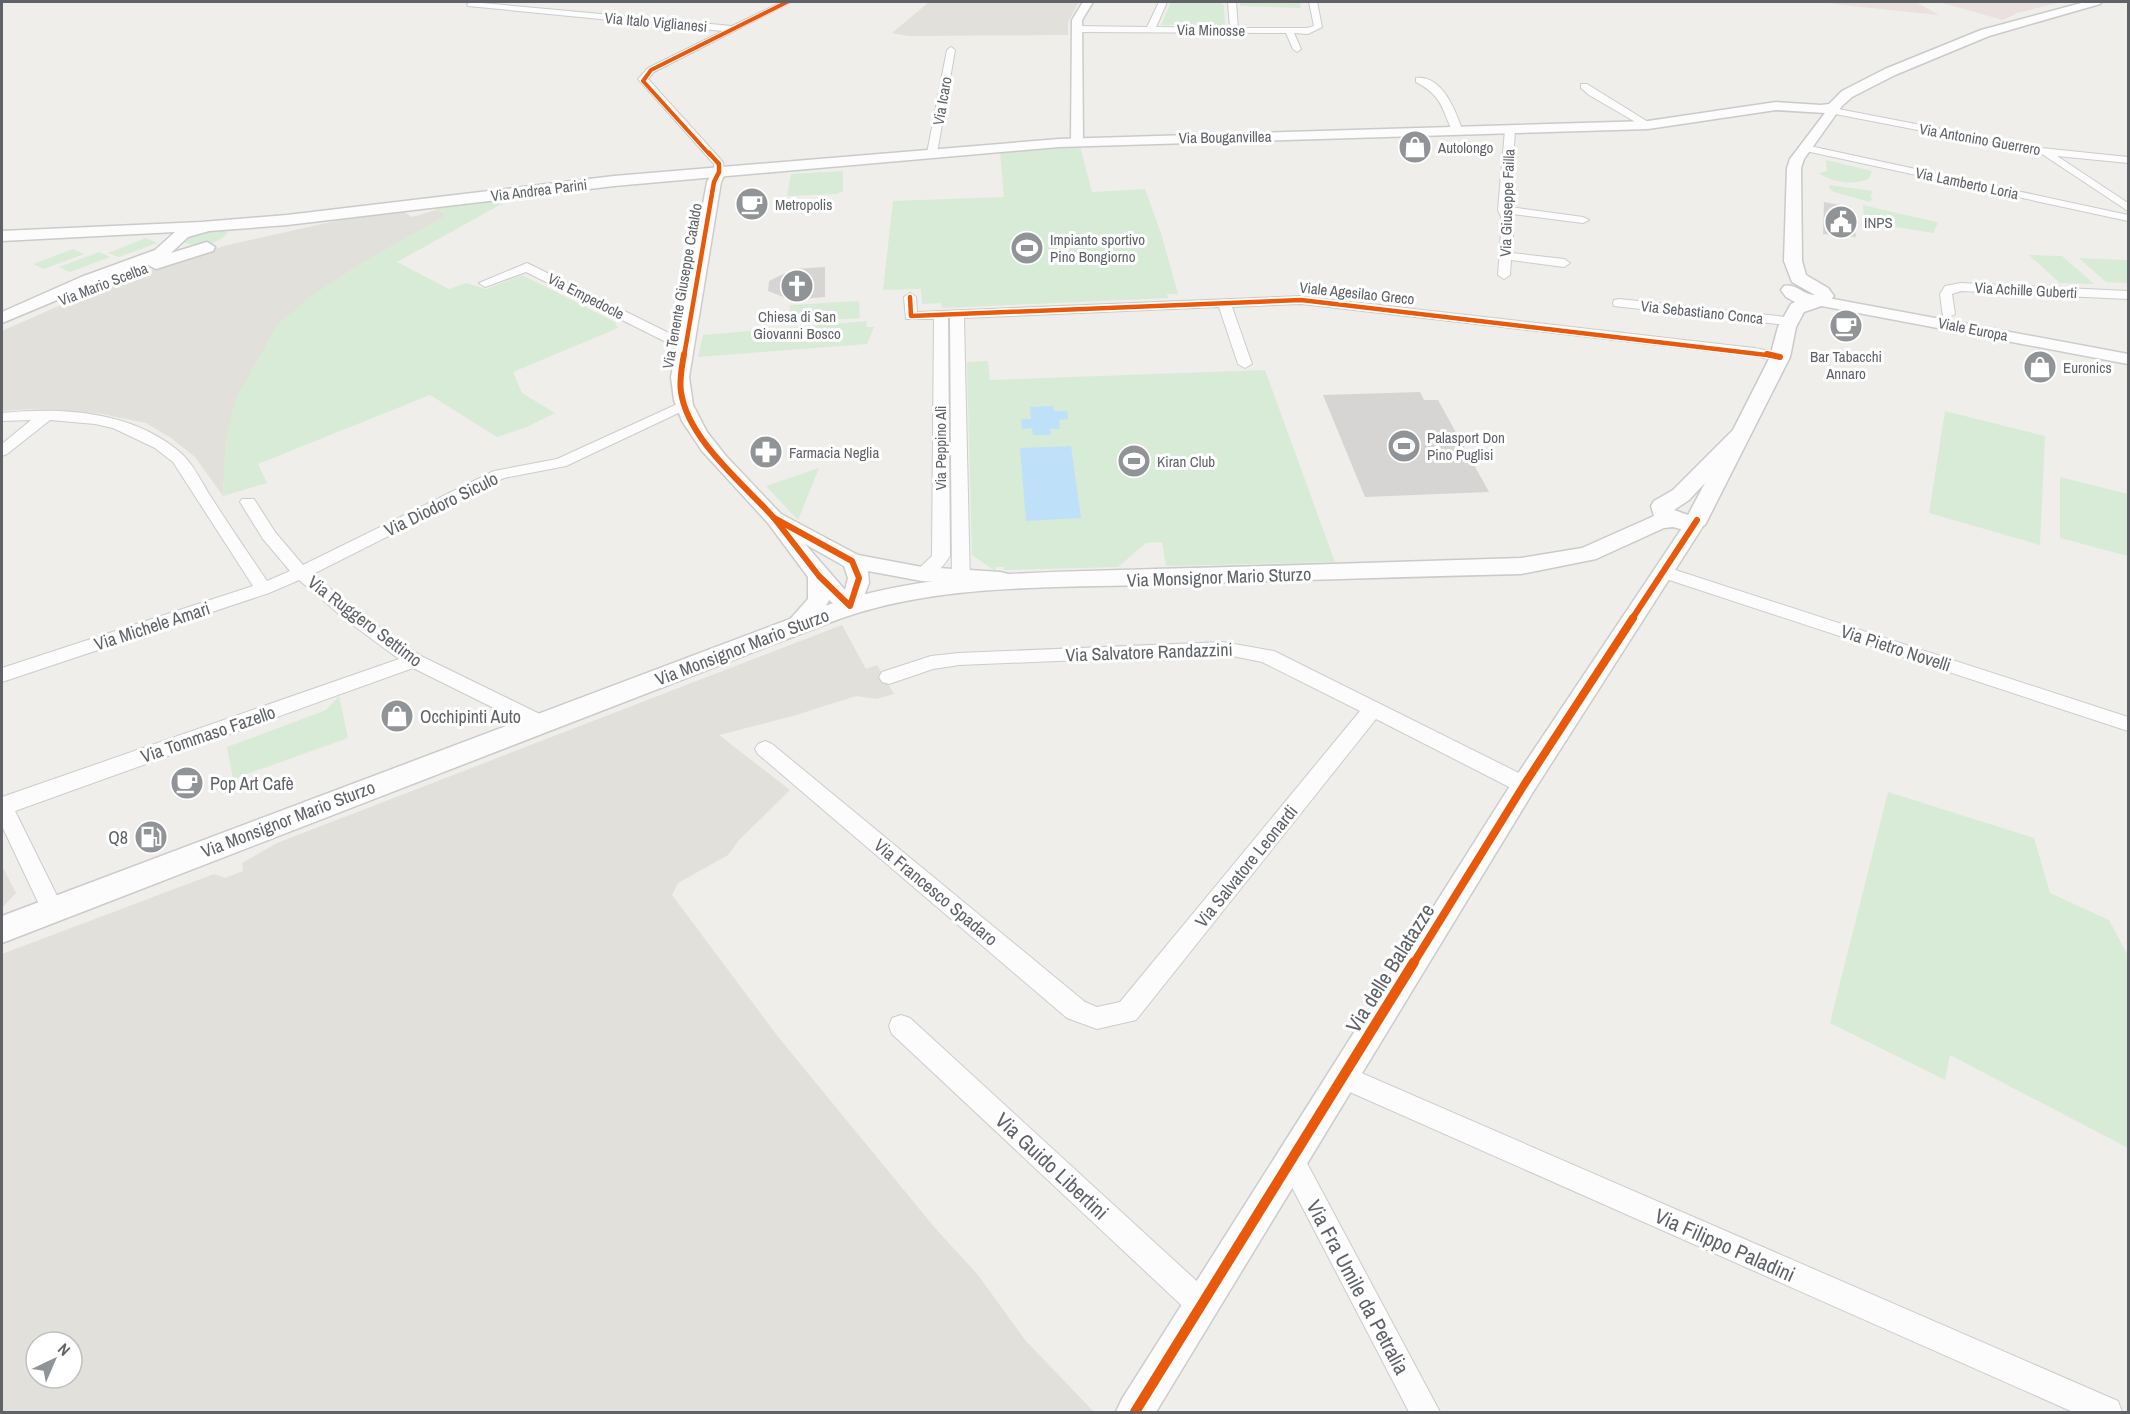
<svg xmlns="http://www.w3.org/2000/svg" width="2130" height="1414" font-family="'Archivo Narrow',sans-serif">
<rect width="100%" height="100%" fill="#efeeea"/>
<g fill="#e2e0da" fill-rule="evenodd">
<polygon points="929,2 1079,2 1068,22 1068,35 908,36 892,33"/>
<polygon points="401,210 412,217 436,210 445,213 444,217 361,264 308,299 226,436 223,496 195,457 171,438 146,423 97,413 30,409 2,411 2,331 88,293 110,287 112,283 224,246 375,212"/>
<path d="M842,625L866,669L877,665L894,694L876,699L856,696L793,716L719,735L790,790L739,840L728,855L678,883L672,895L779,1038L935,1228L978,1275L1025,1340L1094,1412H2V954L214,874L225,878L235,874L243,871L242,863L277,843ZM36,1342H72V1378H36Z"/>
<polygon points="2,866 16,893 2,908"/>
</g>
<g fill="#eae0de">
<polygon points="1824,2 1916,2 1939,15 1842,5"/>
<polygon points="1926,2 2061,2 2017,13 2003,20 1939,2"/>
</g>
<g fill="#d8ebd6">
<polygon points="1171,2 1218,2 1224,5 1225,25 1161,25"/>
<polygon points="1240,2 1300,2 1301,8 1240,6"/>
<polygon points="1080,146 1092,192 1145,189 1161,233 1178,294 1167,294 1168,298 942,308 941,303 922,304 921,289 883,290 893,201 1004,197 1000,152"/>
<path d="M1826,160L1872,171L1869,179C1854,185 1832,183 1819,173L1827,171Z"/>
<polygon points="843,171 843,191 836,194 787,196 791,174"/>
<polygon points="1830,185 1873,191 1870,197 1873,198 1870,202 1834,192 1829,188"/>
<polygon points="516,196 397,262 449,289 466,283 486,289 522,275 615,322 618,328 513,372 522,393 555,413 527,427 497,437 430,395 258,464 267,483 223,496 226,436 236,398 277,325 308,299 361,264 444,217 445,213 436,210 435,205"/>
<polygon points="1863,205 1936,222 1938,223 1933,233 1864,222"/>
<path d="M224,229L228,233C219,244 194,250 182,241L191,233Z"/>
<polygon points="146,238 157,243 119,257 108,253"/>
<polygon points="73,249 84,254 44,269 33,264"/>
<polygon points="99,252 110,257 70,272 59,267"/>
<polygon points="2029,255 2062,256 2094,284 2060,283"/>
<polygon points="2079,258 2128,260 2128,283 2106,282"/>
<polygon points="859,301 860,318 789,323 790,305"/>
<polygon points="867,321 866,327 874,327 867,344 698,357 703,335"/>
<polygon points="988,361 990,380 1265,370 1335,562 1166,566 1162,542 1146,543 1118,567 1004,570 1004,567 996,567 995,571 972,555 967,362"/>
<polygon points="1945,411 2045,436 2040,545 1929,513"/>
<polygon points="819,468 798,520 766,486"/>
<polygon points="2060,477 2128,494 2128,556 2060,538"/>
<polygon points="339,696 348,738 233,779 227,747 326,710"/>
<polygon points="1888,792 2034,838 2050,893 2109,920 2128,956 2128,1148 1950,1055 1945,1080 1830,1023"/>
</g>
<g fill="#bfe0f9">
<polygon points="1053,406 1054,411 1067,411 1068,419 1059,420 1060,429 1050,429 1051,435 1033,435 1032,428 1022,429 1021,419 1031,419 1030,407"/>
<polygon points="1071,446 1081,518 1026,521 1020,448"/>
</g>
<g fill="#d6d5d3">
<polygon points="1824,202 1851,207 1849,220 1853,220 1856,237 1823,234"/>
<polygon points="825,267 825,297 791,300 768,291 769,281 794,269"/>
<polygon points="1420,392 1424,400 1438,400 1489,492 1365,497 1323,395"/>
</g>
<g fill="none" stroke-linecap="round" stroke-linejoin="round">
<g stroke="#cbcccc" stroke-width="2">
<g id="minor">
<polygon points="471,2 732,26 782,2 791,2 654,72 648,79 723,162 724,172 719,175 714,172 714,164 638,79 648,68 723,31 468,6 467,4"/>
<polygon points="1159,2 1167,2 1156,27 1230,28 1228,2 1236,2 1238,28 1307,28 1314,26 1309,2 1317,2 1322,27 1308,34 1294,33 1301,49 1297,52 1293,49 1286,33 1077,32 1073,29 1077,26 1147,27"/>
<polygon points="951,47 955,50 937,153 932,156 927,153 947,50"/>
<path d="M1416,78C1443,75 1456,112 1463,132L1462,134H1454C1441,109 1444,97 1416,82Z"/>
<polygon points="1581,84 1587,84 1653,125 1644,127 1589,95 1581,88"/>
<polygon points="1833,108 2041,148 2128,157 2128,163 2057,156 2128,203 2128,211 2042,154 1830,113 1830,109"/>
<polygon points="1510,127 1515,130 1510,207 1583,217 1589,220 1583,223 1512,214 1514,219 1512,253 1564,259 1570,263 1564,267 1511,260 1510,275 1504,279 1498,275 1502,219 1498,210 1505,130"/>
<polygon points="1805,145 2128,215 2128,221 1801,150 1800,148"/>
<polygon points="527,263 673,335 691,338 693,341 686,345 664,341 526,272 485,287 479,283"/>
<polygon points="1961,283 2128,291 2128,299 1961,291 1952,294 1955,314 1948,318 1943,317 1940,294 1945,286"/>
<path d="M910,293L916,297L917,312L1301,296L1754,348L1785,354L1787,357L1780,361L1754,356L1301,304L1232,307L1252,364L1245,368L1238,364L1219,307L964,318L970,585L967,589H955L952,585L950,318H948L950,556C942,568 931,582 916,578L913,574L932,556L934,319H906L904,297Z"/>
<polygon points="1619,299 1786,317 1793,321 1786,325 1614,306 1613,303 1614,300"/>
<path d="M684,401L689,402L691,405L689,408L566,466L504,478L313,574L358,612L421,656L548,718L551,723L548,728L541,730L534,728L413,668L15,811L64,910L61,917L53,920L45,917L2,826V797L399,659L346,620L299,580L269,593L2,682V668L253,586L173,462L155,448L113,428L95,424L50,420L7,454L2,456V444L31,420L2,421V413C63,407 135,411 183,455C195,467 202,483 211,497C229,525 248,553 267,581L290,571L263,539L240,502L242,499H254L275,532L303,565L494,471L557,459Z"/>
<polygon points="1663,566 2128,717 2128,731 1657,576 1654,572 1657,568"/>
<polygon points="1223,642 1274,651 1531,779 1534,785 1531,791 1524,793 1517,791 1376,719 1136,1020 1097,1029 1067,1018 758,754 755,749 758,744 765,741 772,744 1085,1002 1097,1007 1120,1002 1360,711 1262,662 1223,654 959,665 933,669 889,684 882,682 879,677 882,672 931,656 959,653"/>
<polygon points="901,1015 910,1018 1213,1296 1218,1306 1213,1316 1203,1321 1193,1316 892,1034 889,1026 892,1018"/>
<polygon points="1343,1065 2118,1401 2122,1412 2073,1412 1334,1085 1330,1077 1334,1069"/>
<polygon points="1292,1148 1301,1152 1440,1412 1409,1412 1283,1170 1279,1161 1283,1152"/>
</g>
</g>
<g stroke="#cbcccc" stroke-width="3">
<g id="tertiary">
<polygon points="1083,2 1093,2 1082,20 1083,142 1077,146 1071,142 1072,20"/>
<path d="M719,168L726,172L721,182L689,377L693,405L707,432L726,456L781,514L858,555L922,567L1000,572L1008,574L1011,579L1008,584L1000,586L922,581L868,571L869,583L858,611C845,615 838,608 829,600C821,616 805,638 786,632L783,627L808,599V577L768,523L702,451L682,421L674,400L671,377L707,182L714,169ZM805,544L844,566L848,578L845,590Z"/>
<polygon points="1817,296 2128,354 2128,364 1811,304 1809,301"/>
<polygon points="1697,514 1704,516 1707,520 1533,792 1156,1412 1116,1412 1122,1399 1515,778 1690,516"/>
</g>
</g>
<g stroke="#cacacb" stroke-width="3">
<path id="secondary" d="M2085,2H2102L2100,4L1989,36L1895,75L1852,97L1842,106L1804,159L1801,168L1802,261L1806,275L1828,288L1834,296L1827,304L1804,312L1796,327L1790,357L1705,525L1684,530L1673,527L1664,528L1596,559L1521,574C1396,577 1270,581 1145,585C1041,588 930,584 831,622L2,943V916L814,610C922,570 1040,573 1154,569C1276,566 1399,562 1521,558L1582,548L1654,516L1651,506L1654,501L1673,490L1733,430L1770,357L1778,327L1791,304L1795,302L1786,297L1781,290L1784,286C1797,283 1802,295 1815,295L1792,282L1784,261L1787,168L1790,159L1825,113L1776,110L1648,129L1059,147L614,186L287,225L209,231L188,237L171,253L207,242L215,247L213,251L156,269L148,265L93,285L2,323V312L81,277L155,250L175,232L2,241V231L202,222L287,215L614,176L1059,139L1648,121L1776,102L1821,105L1829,104L1842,91L1885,69L1981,30ZM1705,483L1688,515L1674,510L1689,500Z"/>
</g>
<use href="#minor" fill="#fdfcfc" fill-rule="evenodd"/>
<use href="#tertiary" fill="#fdfcfc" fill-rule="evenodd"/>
<use href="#secondary" fill="#fdfcfc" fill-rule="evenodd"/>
<g stroke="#fff" stroke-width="5">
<polyline id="cycleway-far4" points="710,155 643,81 651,70 787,2"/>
</g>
<g stroke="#fff" stroke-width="7">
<g id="cycleway-far3">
<polyline points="910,297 911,316 1301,300 1775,356"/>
<polyline points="684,356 714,182 719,172 719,164 709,153"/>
</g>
</g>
<g stroke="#fff" stroke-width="9">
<g id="cycleway-far2">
<path d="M684,354C682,367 679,379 681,392C688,440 743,483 774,518"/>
<polyline points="1767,354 1780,357"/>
<polygon points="774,518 852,561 859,578 850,606 819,576"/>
<polyline points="1632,619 1697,520"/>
</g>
</g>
<g stroke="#fff" stroke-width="12">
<polyline id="cycleway-far1" points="1413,964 1524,785 1633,618"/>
</g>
<g stroke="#fff" stroke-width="14">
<polyline id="cycleway" points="1135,1412 1414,962"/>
</g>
<use href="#cycleway-far4" stroke="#e8590c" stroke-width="4"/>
<use href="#cycleway-far3" stroke="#e8590c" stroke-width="4.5"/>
<use href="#cycleway-far2" stroke="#e8590c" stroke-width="6"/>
<use href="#cycleway-far1" stroke="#e8590c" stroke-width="8"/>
<use href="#cycleway" stroke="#e8590c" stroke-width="10"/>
</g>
<defs>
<g id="shop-disc" transform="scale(1.725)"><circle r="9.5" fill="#919496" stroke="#fff"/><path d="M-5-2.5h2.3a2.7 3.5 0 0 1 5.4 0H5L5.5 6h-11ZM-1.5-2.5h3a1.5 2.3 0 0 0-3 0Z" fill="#fff"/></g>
<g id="cafe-disc" transform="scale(1.725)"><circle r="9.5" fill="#919496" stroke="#fff"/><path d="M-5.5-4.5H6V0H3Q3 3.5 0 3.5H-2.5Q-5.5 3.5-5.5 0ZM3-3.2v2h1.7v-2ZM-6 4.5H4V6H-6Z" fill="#fff"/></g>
<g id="civic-disc" transform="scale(1.725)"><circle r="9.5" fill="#919496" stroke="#fff"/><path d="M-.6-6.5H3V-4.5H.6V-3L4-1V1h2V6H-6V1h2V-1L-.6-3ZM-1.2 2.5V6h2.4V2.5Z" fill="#fff"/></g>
<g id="stadium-disc" transform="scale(1.725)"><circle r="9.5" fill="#919496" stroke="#fff"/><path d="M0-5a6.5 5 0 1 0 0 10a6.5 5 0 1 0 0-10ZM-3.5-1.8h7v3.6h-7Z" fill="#fff"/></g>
<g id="church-disc" transform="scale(1.725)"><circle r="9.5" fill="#919496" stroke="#fff"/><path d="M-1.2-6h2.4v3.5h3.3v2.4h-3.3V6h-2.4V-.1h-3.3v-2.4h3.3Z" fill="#fff"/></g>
<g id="pharmacy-disc" transform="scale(1.725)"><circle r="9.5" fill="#919496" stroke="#fff"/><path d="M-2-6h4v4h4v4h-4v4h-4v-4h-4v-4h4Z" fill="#fff"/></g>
<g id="fuel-disc" transform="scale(1.725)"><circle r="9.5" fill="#919496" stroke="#fff"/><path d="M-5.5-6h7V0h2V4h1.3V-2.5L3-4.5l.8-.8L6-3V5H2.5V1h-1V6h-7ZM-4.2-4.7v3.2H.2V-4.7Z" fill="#fff"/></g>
</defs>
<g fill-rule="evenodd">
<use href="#shop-disc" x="1415" y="147"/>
<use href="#cafe-disc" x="752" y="204"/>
<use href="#civic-disc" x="1841" y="222"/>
<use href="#stadium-disc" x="1027" y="248"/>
<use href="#church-disc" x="797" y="286"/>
<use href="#cafe-disc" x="1846" y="326"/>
<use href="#shop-disc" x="2040" y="367"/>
<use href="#stadium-disc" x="1404" y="446"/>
<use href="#pharmacy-disc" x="766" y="452"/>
<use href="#stadium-disc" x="1134" y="461"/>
<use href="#shop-disc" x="397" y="716"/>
<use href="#cafe-disc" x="187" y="783"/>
<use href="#fuel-disc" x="151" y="837"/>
</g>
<g text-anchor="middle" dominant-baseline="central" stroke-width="6" stroke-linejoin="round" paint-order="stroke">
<g font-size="15" fill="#5f6368" stroke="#fff">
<text transform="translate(656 22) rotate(5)">Via Italo Viglianesi</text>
<text transform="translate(1211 30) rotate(1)">Via Minosse</text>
<text transform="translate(942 101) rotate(-80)">Via Icaro</text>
<text transform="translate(1225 137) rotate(-1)">Via Bouganvillea</text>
<text transform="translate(1980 139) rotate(10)">Via Antonino Guerrero</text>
<text transform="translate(1967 183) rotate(12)">Via Lamberto Loria</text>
<text transform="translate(539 190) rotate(-7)">Via Andrea Parini</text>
<text transform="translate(1507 203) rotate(-88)">Via Giuseppe Failla</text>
<text transform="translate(103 284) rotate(-21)">Via Mario Scelba</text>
<text transform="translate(682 286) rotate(-80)">Via Tenente Giuseppe Cataldo</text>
<text transform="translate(2026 290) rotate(3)">Via Achille Guberti</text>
<text transform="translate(1357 293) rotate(6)">Viale Agesilao Greco</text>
<text transform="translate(586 296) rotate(27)">Via Empedocle</text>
<text transform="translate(1702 312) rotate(6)">Via Sebastiano Conca</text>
<text transform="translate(1973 329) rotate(11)">Viale Europa</text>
<text transform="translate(940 448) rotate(-90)">Via Peppino Alì</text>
</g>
<g font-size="15" fill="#5f6368" stroke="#fff" text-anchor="start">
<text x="1438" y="147">Autolongo</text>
<text x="775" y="204">Metropolis</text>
<text x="1864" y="222">INPS</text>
<text x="1050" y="239">Impianto sportivo<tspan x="1050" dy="17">Pino Bongiorno</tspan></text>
<text x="797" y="316" text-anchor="middle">Chiesa di San<tspan x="797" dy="17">Giovanni Bosco</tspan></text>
<text x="1846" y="356" text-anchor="middle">Bar Tabacchi<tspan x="1846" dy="17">Annaro</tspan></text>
<text x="2063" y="367">Euronics</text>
<text x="1427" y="437">Palasport Don<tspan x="1427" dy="17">Pino Puglisi</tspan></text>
<text x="789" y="452">Farmacia Neglia</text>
<text x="1157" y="461">Kiran Club</text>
</g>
<g font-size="18" fill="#5f6368" stroke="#fff">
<text transform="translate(441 504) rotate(-26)">Via Diodoro Siculo</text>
<text transform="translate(1219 577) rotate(-2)">Via Monsignor Mario Sturzo</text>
<text transform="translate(365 621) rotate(37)">Via Ruggero Settimo</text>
<text transform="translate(152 626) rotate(-18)">Via Michele Amari</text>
<text transform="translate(742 647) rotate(-21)">Via Monsignor Mario Sturzo</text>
<text transform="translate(1896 648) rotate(18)">Via Pietro Novelli</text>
<text transform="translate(1149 652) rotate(-2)">Via Salvatore Randazzini</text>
<text transform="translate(208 734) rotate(-19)">Via Tommaso Fazello</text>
<text transform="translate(288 819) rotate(-21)">Via Monsignor Mario Sturzo</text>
<text transform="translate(1246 866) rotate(-51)">Via Salvatore Leonardi</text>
<text transform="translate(936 892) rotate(40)">Via Francesco Spadaro</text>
</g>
<g font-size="18" fill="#5f6368" stroke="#fff" text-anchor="start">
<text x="420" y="716">Occhipinti Auto</text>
<text x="210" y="783">Pop Art Cafè</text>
<text x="128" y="837" text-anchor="end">Q8</text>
</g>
<g font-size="21" fill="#5f6368" stroke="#fff">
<text transform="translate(1390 968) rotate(-58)">Via delle Balatazze</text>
<text transform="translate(1052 1166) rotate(43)">Via Guido Libertini</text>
<text transform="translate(1725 1245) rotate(24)">Via Filippo Paladini</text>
<text transform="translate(1358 1287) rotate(62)">Via Fra Umile da Petralia</text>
</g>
</g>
<rect width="2130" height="1414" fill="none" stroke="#5f6368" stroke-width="6"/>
<g transform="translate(54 1360) rotate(44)"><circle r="28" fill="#ffffff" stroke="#bfc1c3" stroke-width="1.5"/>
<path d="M0-4.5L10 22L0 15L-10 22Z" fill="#919496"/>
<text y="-9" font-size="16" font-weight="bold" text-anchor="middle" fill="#5f6368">N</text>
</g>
</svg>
